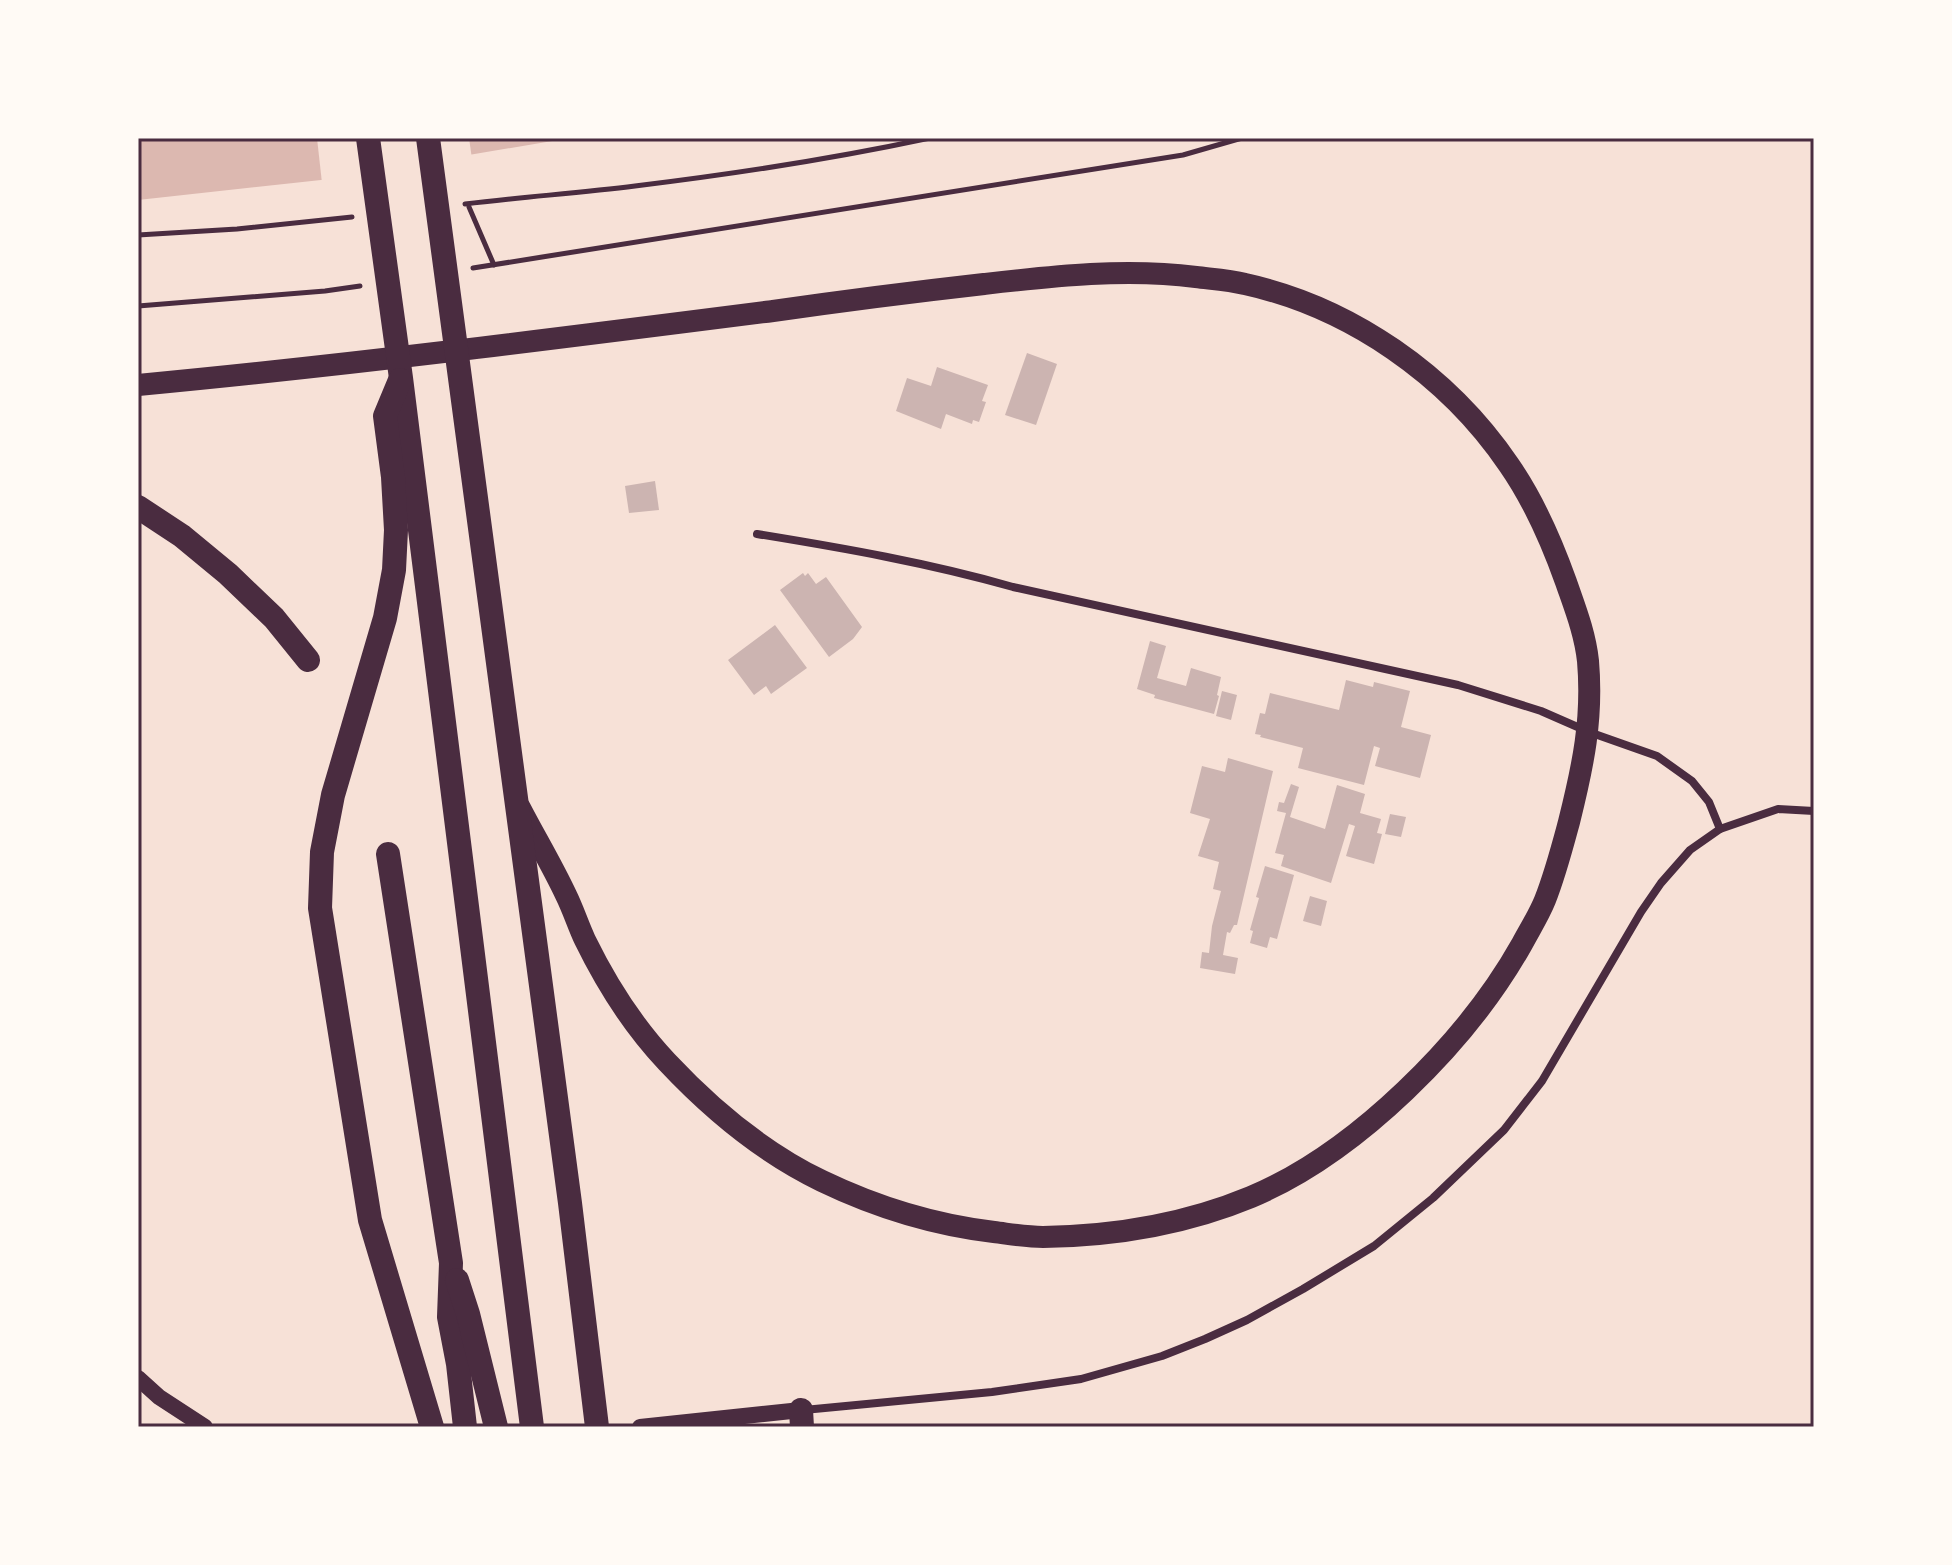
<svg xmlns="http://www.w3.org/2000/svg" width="1952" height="1565" font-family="Poppins,sans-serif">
<rect width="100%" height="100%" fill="#f7e1d7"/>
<polygon fill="#dcb8b0" points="138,138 570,138 321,180 138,200"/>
<polygon fill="#f7e1d7" points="317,138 469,138 472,159 322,183"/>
<g fill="#ccb4b1">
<polygon points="1027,353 1057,364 1036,425 1005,415"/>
<polygon points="937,367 988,385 982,401 986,402 979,422 973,420 972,424 946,414 941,429 896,411 907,378 931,386"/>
<polygon points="655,481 659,510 629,513 625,486"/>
<polygon points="803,573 805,576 808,573 816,584 826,577 862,627 853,639 829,657 780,590"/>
<polygon points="775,625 807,668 771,694 766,686 754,695 728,660"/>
<polygon points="1150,641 1166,646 1157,678 1186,686 1191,668 1221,677 1217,695 1219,696 1214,714 1154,698 1155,695 1137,689"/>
<polygon points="1346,680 1373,687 1374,682 1410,691 1401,727 1431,735 1420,778 1375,766 1380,748 1374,746 1364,785 1298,768 1303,748 1260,737 1261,735 1255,734 1260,713 1265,714 1270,693 1339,710"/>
<polygon points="1222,691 1237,695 1231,720 1216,716"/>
<polygon points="1228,758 1273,771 1237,925 1234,925 1230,933 1227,932 1223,955 1238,958 1235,974 1200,968 1202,952 1209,953 1212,926 1221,891 1213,889 1219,862 1198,856 1210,819 1190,813 1202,766 1225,772"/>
<polygon points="1291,784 1299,787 1290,817 1325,829 1337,785 1365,794 1360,813 1381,819 1377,833 1382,834 1374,864 1346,856 1355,826 1349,824 1331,883 1281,866 1284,855 1275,853 1286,813 1277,811 1279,802 1284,803"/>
<polygon points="1390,814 1406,817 1401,837 1385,834"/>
<polygon points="1265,866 1294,875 1277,939 1270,937 1267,948 1250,943 1253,931 1250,930 1259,898 1256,897"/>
<polygon points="1310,896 1327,901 1321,926 1303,921"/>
</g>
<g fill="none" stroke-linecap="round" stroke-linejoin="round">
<g stroke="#4a2c40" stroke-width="5">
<path d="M465,204C522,197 579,193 635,186C734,174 832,159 930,138"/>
<polyline points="469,207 494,265"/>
<polyline points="138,235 237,229 352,217"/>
<polyline points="473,268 1183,155 1242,138"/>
<polyline points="138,306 325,291 360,286"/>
</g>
<g stroke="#4a2c40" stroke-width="8">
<path d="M757,534C843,548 929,563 1013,587L1458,685L1541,711L1589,732L1657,756L1692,781L1709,802L1720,829"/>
<polyline points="804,1410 992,1392 1081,1379 1162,1356 1205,1339 1247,1320 1303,1289 1374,1246 1433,1198 1504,1130 1542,1081 1641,912 1661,883 1690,850 1720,829 1778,809 1814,811"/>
</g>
<g stroke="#4a2c40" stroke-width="16">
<polyline points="138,1378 159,1397 205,1427"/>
<polyline points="640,1427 801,1410"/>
</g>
<path stroke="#4a2c40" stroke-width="22" d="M138,385C350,365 561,338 773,311C843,301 913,292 984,284C1055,276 1125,268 1196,277C1212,279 1229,280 1245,284C1350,307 1448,375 1509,465C1534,501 1551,540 1566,582C1575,608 1585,633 1588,661C1593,719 1583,766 1569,822C1562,848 1555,875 1545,900C1539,915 1530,929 1522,944C1467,1042 1356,1153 1251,1197C1186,1224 1113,1236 1043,1237C1026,1237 1010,1234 994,1232C935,1225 876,1207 822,1181C764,1153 711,1109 667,1062C634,1027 606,983 585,940C578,925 573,909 566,895C552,865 535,837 520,808"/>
<g stroke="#4a2c40" stroke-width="24">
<polyline points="368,138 401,378 532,1427"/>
<polyline points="428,138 570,1203 597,1427"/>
<polyline points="400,380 385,416 393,477 396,530 394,570 385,618 333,795 322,852 320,908 370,1220 432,1427"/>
<polyline points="138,507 182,536 228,574 274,618 308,660"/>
<polyline points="388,854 451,1263 449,1317 458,1364 465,1427"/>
<polyline points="457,1280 468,1314 496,1427"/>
<polyline points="801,1410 802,1427"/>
</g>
</g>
<rect width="1952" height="1565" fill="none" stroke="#fffaf5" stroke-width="280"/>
<rect x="140" y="140" width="1672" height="1285" fill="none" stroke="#4a2c40" stroke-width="3"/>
</svg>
